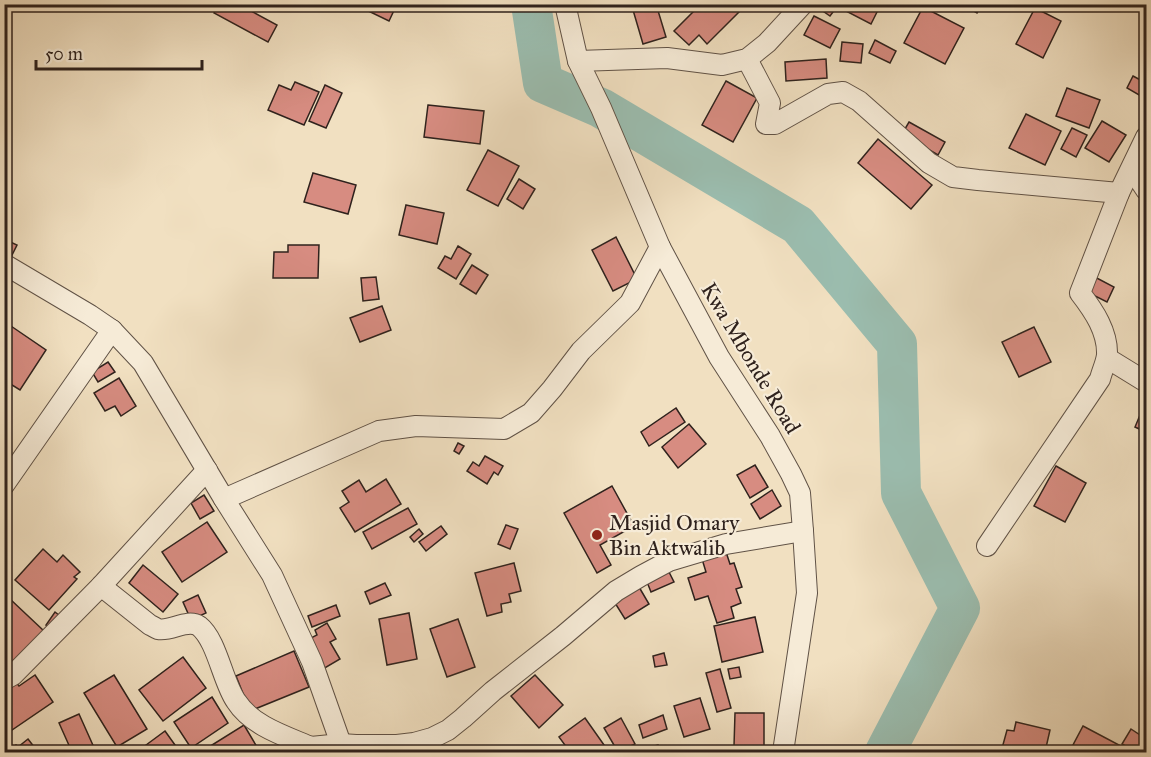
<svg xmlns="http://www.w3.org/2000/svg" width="1151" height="757" font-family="'IM FELL Great Primer',serif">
<rect width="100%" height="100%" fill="#f1e0c1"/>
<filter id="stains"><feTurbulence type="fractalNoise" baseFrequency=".00333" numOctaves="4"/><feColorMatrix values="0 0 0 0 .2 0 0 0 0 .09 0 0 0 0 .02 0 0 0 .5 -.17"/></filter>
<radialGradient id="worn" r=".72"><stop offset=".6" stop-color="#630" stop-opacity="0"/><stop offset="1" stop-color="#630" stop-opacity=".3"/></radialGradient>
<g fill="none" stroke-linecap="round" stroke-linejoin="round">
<polyline stroke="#9bbdaf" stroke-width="40" points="531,4 543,83 601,108 798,225 897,344 901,493 960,608 885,752"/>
</g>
<g fill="#d78c81" stroke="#2f221d" stroke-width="1.5">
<polygon points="218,4 238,4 277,25 268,42 214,13"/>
<polygon points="358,4 397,4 389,21 358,6"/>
<polygon points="652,4 656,4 666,37 643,44 633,10"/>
<polygon points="701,4 741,4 744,7 707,44 699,35 689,45 674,31"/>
<polygon points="823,4 839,4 830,16 820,9"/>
<polygon points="845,4 881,4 871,24 842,9"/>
<polygon points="962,4 982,4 977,13"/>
<polygon points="923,7 964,28 945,64 904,43"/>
<polygon points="1035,8 1061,21 1043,58 1016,44"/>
<polygon points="814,16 840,29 830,48 804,35"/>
<polygon points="875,40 896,51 890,63 869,53"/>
<polygon points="842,42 863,44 861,63 840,61"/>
<polygon points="826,59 827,78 786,81 785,62"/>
<polygon points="1133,76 1144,82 1146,77 1146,99 1127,88"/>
<polygon points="726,81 757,98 733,142 702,125"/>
<polygon points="295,82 319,92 304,125 268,110 279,85 291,90"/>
<polygon points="325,85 342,93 326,128 309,121"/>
<polygon points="1067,88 1100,100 1089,128 1056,116"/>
<polygon points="428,105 484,111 480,144 424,137"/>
<polygon points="1026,114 1061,131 1045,165 1009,148"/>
<polygon points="1102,121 1126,135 1109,162 1085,148"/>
<polygon points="909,122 945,142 938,155 902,134"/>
<polygon points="1072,128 1087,135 1076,157 1061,149"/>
<polygon points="878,139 932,185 911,209 858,163"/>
<polygon points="488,150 519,166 498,206 467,190"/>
<polygon points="313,173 356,185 348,214 304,202"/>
<polygon points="519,179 535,189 523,209 507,199"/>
<polygon points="406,205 444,213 437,244 399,235"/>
<polygon points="616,237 637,279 613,291 592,250"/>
<polygon points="4,239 17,245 12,255 4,252"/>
<polygon points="288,245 319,245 318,278 273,278 274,252 288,252"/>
<polygon points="458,246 471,254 456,279 438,268 445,256 451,259"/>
<polygon points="472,265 488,275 476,294 460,284"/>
<polygon points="1091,275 1114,287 1107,302 1083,290"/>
<polygon points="376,277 379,299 363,301 361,278"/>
<polygon points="382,306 391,330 360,342 350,318"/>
<polygon points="8,324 46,350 20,390 4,380 4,329"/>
<polygon points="1034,327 1051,362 1019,377 1002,342"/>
<polygon points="108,362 115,372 98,382 92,372"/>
<polygon points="119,378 136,406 121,416 115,406 105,411 94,393"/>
<polygon points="676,408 685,422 649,446 641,432"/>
<polygon points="1143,408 1146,410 1146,432 1135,427"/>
<polygon points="689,424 706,444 678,468 662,447"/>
<polygon points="458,443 464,446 459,454 454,451"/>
<polygon points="485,456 503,466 498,475 494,472 487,484 467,471 473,462 479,466"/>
<polygon points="755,465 768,487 750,498 737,475"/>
<polygon points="1056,466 1086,483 1065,522 1034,506"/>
<polygon points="386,479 401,504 355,532 340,508 349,502 342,491 359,480 366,492"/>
<polygon points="612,486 634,526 600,545 611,565 597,573 564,513"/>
<polygon points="772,490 781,506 760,519 751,504"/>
<polygon points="204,495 214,511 200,519 191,503"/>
<polygon points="408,508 417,524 372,549 363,532"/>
<polygon points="207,522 227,552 182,582 162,552"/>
<polygon points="506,525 518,529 510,549 498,544"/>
<polygon points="441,526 447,534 426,551 419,542"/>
<polygon points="419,529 423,534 414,542 410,537"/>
<polygon points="43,549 57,562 63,555 80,572 74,577 77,579 49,610 15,580"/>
<polygon points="726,552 730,564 734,563 742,587 736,589 741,603 731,607 734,618 717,623 708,596 695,600 688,578 706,572 702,559"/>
<polygon points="514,563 521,591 509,594 511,602 501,604 502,612 487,616 475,573"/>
<polygon points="143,565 178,594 163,612 129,583"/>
<polygon points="669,572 674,582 651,592 647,582"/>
<polygon points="385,583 391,595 370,604 365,592"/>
<polygon points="639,587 649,604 625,619 615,603"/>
<polygon points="198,595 206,613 191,620 183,602"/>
<polygon points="10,599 44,631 8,668 4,664 4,605"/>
<polygon points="1146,601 1146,615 1140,605"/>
<polygon points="336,605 340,616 312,627 308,616"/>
<polygon points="55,612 64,619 54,631 46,625"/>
<polygon points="409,613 417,659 387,665 379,619"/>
<polygon points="755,617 763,652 722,662 714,626"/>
<polygon points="458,619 475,667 447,677 430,629"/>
<polygon points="327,623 336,639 330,642 340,659 323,669 307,640 317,635 315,630"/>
<polygon points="294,651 309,687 250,711 236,676"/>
<polygon points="664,653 667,665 655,667 653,656"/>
<polygon points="183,657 206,688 163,721 139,690"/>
<polygon points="739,667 741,677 730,679 728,669"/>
<polygon points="720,669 731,708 717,712 706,673"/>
<polygon points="35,675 53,702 12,730 4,719 4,684 13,678 19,686"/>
<polygon points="114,675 147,729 117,747 84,693"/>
<polygon points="535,675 563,705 539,728 511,696"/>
<polygon points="212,697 228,723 191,748 174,722"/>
<polygon points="700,698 710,729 684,737 674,706"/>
<polygon points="735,713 764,713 764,747 734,746"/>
<polygon points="79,714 96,752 72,752 59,723"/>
<polygon points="663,715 667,729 643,738 639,725"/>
<polygon points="585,718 609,752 570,752 559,737"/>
<polygon points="621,718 635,744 618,752 604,728"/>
<polygon points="1016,722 1050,730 1045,752 1001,752 1007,730 1014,731"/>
<polygon points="244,725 260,752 217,752 212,745"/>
<polygon points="1083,726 1119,745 1114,752 1079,752 1081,749 1073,745"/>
<polygon points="1131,729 1146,739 1146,752 1136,752 1122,744"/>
<polygon points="165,731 180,752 185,748 189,752 146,752 142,748"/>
<polygon points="28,739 38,752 5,752 16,745 18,747"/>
<polygon points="658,745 660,752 642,752 641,750"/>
</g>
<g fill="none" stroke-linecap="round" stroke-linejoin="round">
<g stroke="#605246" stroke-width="22">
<g id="street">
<polyline points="565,4 578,61 601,108 660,247 719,357 770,436 791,474 800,493 803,531 807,593 783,752"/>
<polyline points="747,59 770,103 766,124 775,124 828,94 843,92 859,101 929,163 953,177 978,180 1119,193"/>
<polyline points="578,61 667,58 722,65 747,59 767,43 803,4"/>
<polyline points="1132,169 1146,190"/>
<polyline points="4,264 90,315 112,330 143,363 224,499 272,575 312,662 341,744"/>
<polyline points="1107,358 1146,382"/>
<polyline points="4,485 112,330"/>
<polyline points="224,499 379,431 416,426 504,429 531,413 552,389 581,351 630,303 660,247"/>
<path d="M987,546L1100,379C1102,371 1106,363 1107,355C1108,332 1094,311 1080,293L1119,193L1146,137"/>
<path d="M101,586L150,625C153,626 155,628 158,629C171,632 187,618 199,626C217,640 223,683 236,701C252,726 285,736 311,747"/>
<polyline points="4,680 13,675 101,586 207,470"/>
<polyline points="301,752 311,747 341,744 356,745 397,745 414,743 432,738 448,730 463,718 493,691 563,636 616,591 641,576 669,561 726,544 803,531"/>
</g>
</g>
<use href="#street" stroke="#f6ebd7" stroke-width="20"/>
</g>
<circle fill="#8f2418" stroke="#f6ebd7" stroke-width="2" cx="597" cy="535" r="6"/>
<g text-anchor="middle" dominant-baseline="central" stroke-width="4.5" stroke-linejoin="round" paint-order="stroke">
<g font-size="22" fill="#2f221d" stroke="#f6ebd7">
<text transform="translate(751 358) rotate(59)">Kwa Mbonde Road</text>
</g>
<g font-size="22" fill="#2f221d" stroke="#f6ebd7" text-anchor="start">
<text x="609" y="522">Masjid Omary<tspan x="609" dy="25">Bin Aktwalib</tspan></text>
</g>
</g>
<rect width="1151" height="757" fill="none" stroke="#f1e0c1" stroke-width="24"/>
<rect x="6" y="6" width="1139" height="745" fill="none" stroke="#2f221d" stroke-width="3"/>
<rect x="12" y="12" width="1127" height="733" fill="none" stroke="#2f221d" stroke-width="1.5"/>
<path d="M36 60v9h166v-9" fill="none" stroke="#2f221d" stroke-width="3"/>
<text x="45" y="60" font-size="18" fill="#2f221d" stroke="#f6ebd7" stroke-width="4.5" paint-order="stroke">50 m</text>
<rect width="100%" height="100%" filter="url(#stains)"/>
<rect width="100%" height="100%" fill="url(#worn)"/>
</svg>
